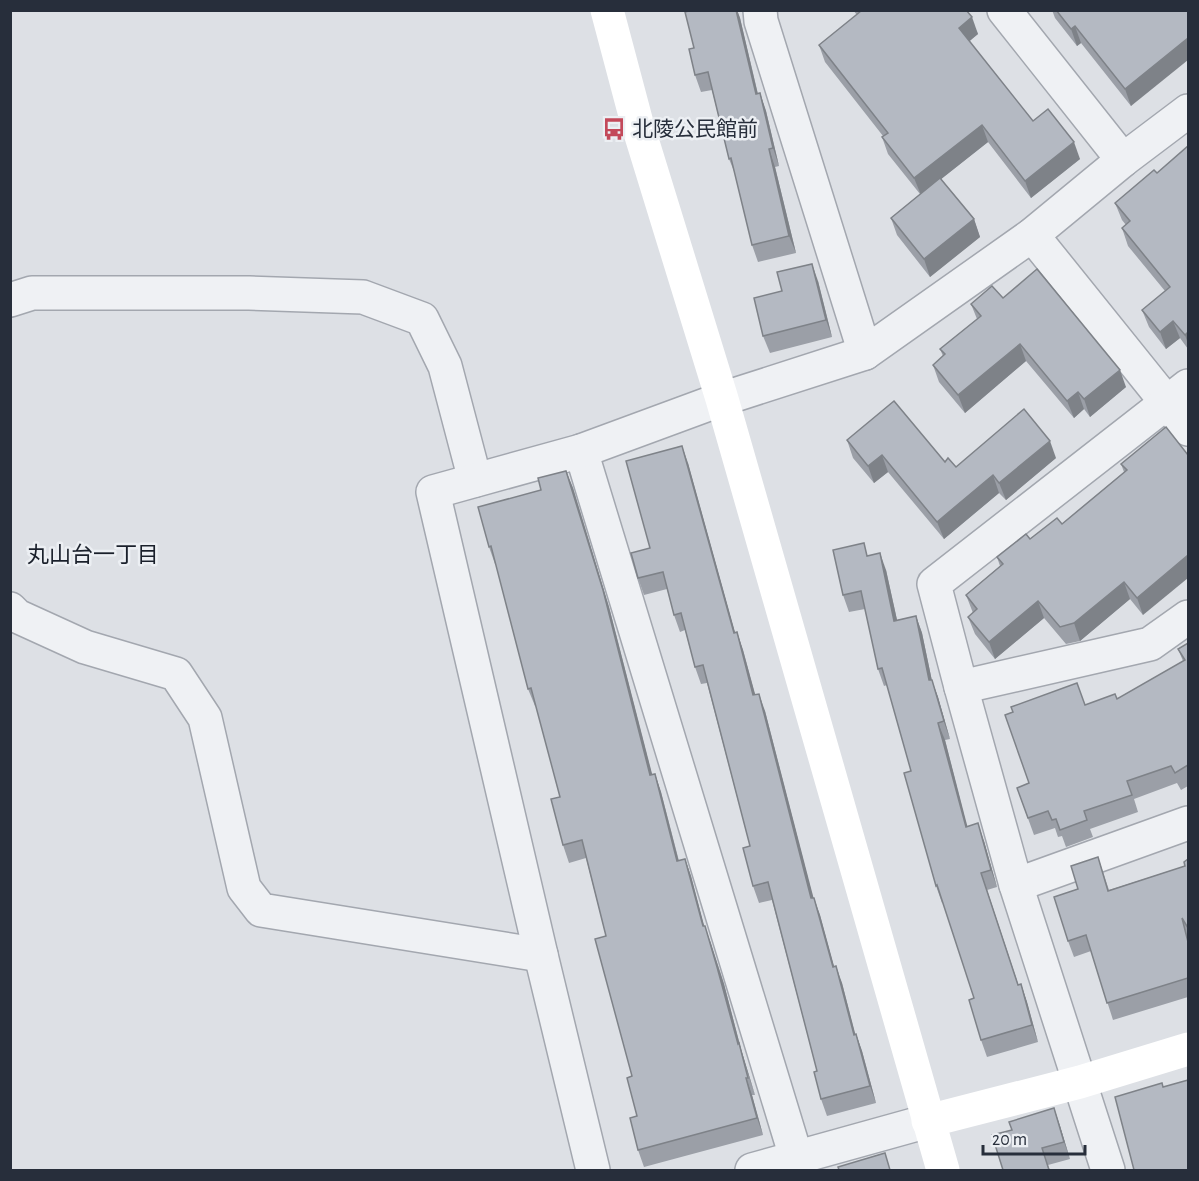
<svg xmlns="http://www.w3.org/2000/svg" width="1199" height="1181" font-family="'Alegreya Sans','Noto Sans JP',sans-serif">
<rect width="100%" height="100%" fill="#dde0e5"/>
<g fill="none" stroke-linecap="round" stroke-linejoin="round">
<g stroke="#a3a7af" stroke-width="36">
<g id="street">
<polyline points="760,10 761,21 865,353"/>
<polyline points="1004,10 1123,160"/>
<polyline points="1032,235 1188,429"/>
<polyline points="10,300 32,293 249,293 363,297 422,319 445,366 475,480"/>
<polyline points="581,451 800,1170"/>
<polyline points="10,609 17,616 85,647 176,674 205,718 244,888 261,910 541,955"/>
<polyline points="961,687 1150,644 1188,617"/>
<polyline points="1016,885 1188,823"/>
<polyline points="593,1170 541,955 433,492 581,451 722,399 865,353 1032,235 1123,160 1188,111"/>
<polyline points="752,1170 928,1121"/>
<polyline points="1108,1170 1016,885 961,687 934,584 1188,386"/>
</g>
</g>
<use href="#street" stroke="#eff1f4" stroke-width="33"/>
<g stroke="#fff" stroke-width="33">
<polyline points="607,10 637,123 722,399 943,1170"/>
<polyline points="928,1121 1080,1082 1188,1049"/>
</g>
</g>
<g fill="#9b9fa7">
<polygon points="736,10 737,10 740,18 758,94 760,93 766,111 779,166 775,167 796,253 758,262 752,245 736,176 729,159 712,90 701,92 695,75 694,48"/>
<polygon points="853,10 966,10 978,34 969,41 1033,121 1080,159 1031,198 988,142 941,179 974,219 980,237 930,277 897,235 891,218 920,194 888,154 882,137 883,136 825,62 819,45 857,15"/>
<polygon points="1052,10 1188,10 1131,106 1081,43 1077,46 1055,18"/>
<polygon points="1188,146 1188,349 1180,338 1166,349 1149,327 1142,310 1165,291 1128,246 1122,228 1126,225 1122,220 1115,203 1157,173"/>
<polygon points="818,281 832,337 770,353 763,336"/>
<polygon points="1003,298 1126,387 1090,417 1084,409 1074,418 1026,361 965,413 939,382 933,365 943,356 940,349 977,319 971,304"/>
<polygon points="1166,427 1143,615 1130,599 1080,641 1066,644 1044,618 995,659 975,634 968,617 973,613 966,595 1000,566 997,557 1030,539 1062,524 1124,472 1121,464"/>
<polygon points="847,440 956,467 1056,458 1006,500 999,493 944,539 888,472 874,483 853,458"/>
<polygon points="688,463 735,633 737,632 743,650 755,695 765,711 813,898 820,915 834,967 842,983 855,1034 856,1034 862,1051 876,1103 827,1116 821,1099 817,1071 772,900 759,903 753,886 750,846 707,683 701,684 695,667 685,630 680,632 674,615 667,589 644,595 638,578 650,548"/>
<polygon points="566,471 573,488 609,607 652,775 655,774 661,792 679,861 685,859 691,876 704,926 711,943 724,984 741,1049 755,1095 752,1095 763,1135 644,1167 638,1150 637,1116 632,1076 606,936 586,858 569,863 563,845 560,797 536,706 535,706 528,689 496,564 495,564 489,547 541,490"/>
<polygon points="868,555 886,570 897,620 916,616 922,633 932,681 938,697 950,739 945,740 967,827 984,841 997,887 987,890 1018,985 1021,984 1027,1002 1038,1042 987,1057 981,1040 974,998 943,903 942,903 936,886 911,771 887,685 884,686 878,669 865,609 849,612 843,595"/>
<polygon points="1188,643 1188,786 1181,790 1177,783 1134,799 1138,812 1090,829 1093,837 1066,847 1062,836 1058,837 1055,828 1034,835 1017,788 1029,783 1085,705 1117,699 1183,661 1178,649"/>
<polygon points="1098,857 1109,890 1185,866 1188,859 1188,936 1188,934 1188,997 1113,1020 1091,951 1074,957 1068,941 1078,889"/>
<polygon points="1054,1108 1060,1126 1070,1159 1048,1165 1050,1170 1003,1170 1012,1130"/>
</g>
<g fill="#7e8288">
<polygon points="736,10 737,10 740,18 762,112 756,94"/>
<polygon points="972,17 978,34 965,45 959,28"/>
<polygon points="1075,26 1081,43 1077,46 1071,29"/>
<polygon points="1188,38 1188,60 1131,106 1125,89"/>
<polygon points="760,93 766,111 779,166 773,148"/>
<polygon points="982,125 988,142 921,195 914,178"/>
<polygon points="1074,142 1080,159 1031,198 1025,181"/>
<polygon points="769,149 775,167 796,253 789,236"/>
<polygon points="974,219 980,237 930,277 924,259"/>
<polygon points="812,264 818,281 832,337 826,320"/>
<polygon points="1173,321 1180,338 1166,349 1160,332"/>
<polygon points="1188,332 1188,344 1185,335"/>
<polygon points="1020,344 1026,361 965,413 958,395"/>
<polygon points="1120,370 1126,387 1090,417 1084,399"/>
<polygon points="1078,392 1084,409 1074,418 1067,401"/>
<polygon points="1050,441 1056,458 1006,500 999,483"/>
<polygon points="682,446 688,463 740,650 734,633"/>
<polygon points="882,455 888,472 874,483 868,466"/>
<polygon points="566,471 573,488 609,607 657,793 650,775"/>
<polygon points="993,475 999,493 944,539 937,522"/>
<polygon points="880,553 886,570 901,638 894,621"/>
<polygon points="1188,555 1188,578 1143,615 1137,598"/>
<polygon points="1124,582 1130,599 1080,641 1074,623"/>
<polygon points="1038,601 1044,618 995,659 989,642"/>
<polygon points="916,616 922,633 932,681 938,697 950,739 929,680"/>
<polygon points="737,632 743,650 760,712 753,695"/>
<polygon points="759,694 765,711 818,915 811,898"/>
<polygon points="938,723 945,740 972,844 966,827"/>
<polygon points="655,774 661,792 683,878 677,861"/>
<polygon points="978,823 984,841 997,887 991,870"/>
<polygon points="685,859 691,876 709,944 703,926"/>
<polygon points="981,873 987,890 1024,1002 1018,985"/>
<polygon points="814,898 820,915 839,984 833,967"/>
<polygon points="705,926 724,984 741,1049 755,1095 738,1044"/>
<polygon points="836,966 842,983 860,1052 854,1035"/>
<polygon points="1021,984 1027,1002 1038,1042 1032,1025"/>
<polygon points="856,1034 862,1051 876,1103 870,1086"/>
<polygon points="746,1078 752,1095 763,1135 757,1118"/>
<polygon points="1054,1108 1060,1126 1070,1159 1064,1142"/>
</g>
<g fill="#b4b9c2" stroke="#7e8288" stroke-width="1.5">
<polygon points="692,10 736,10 756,94 760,93 773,148 769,149 789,236 752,245 731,158 729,159 708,72 695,75 689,49 694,48 685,12"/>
<polygon points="860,10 966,10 972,17 959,28 1033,121 1048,109 1074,142 1025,181 982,125 914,178 882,137 888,133 819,45 861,11"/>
<polygon points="1056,10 1188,10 1188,38 1125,89 1075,26 1071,29"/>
<polygon points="1188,146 1188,332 1185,335 1173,321 1160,332 1142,310 1170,287 1122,228 1130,221 1115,203 1154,170 1157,173"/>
<polygon points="940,178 974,219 924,259 891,218"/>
<polygon points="812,264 826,320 763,336 754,298 782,291 777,272"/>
<polygon points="1037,269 1120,370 1084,399 1078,392 1067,401 1020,344 958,395 933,365 945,354 940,349 981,316 971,304 992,286 1003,298"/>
<polygon points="894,401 945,462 948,458 956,467 1024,409 1050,441 999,483 993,475 937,522 882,455 868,466 847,440"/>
<polygon points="1166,427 1188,455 1188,555 1137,598 1124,582 1074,623 1060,627 1038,601 989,642 968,617 977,609 966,595 1003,564 997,557 1026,534 1030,539 1057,518 1062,524 1127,470 1121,464"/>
<polygon points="682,446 734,633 737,632 753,695 759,694 811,898 814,898 833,967 836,966 854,1035 856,1034 870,1086 821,1099 814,1072 817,1071 768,882 753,886 743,848 750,846 703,665 695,667 681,613 674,615 663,572 638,578 631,553 650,548 626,461"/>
<polygon points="566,471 603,590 650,775 655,774 677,861 685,859 703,926 705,926 717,967 738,1044 739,1043 748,1078 746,1078 757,1118 638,1150 630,1118 637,1116 627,1078 632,1076 595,939 606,936 582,840 563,845 551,799 560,797 531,688 528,689 491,546 489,547 478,507 541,490 538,478"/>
<polygon points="864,543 867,556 880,553 894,621 916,616 929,680 932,680 944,721 938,723 966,827 978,823 991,870 981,873 1018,985 1021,984 1032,1025 981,1040 969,1000 974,998 937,885 936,886 904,773 911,771 882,668 878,669 861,591 843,595 833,550"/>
<polygon points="1188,643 1188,765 1175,773 1171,766 1127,781 1132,795 1084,811 1087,820 1060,830 1056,819 1052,820 1048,811 1028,818 1017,788 1029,783 1005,715 1013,712 1011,707 1077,683 1085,705 1115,694 1117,699 1185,660 1178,649"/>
<polygon points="1098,857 1108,891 1185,866 1184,862 1188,859 1188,928 1182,918 1188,942 1188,978 1107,1003 1086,935 1068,941 1054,897 1078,889 1071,866"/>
<polygon points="1188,1080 1188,1170 1134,1170 1115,1097 1162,1083 1163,1087"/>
<polygon points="1054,1108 1064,1142 1042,1148 1049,1170 1003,1170 992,1135 1012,1130 1009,1122"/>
<polygon points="885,1153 890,1170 839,1170 838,1167"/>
</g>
<defs>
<g id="bus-bare" transform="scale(1.8)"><path d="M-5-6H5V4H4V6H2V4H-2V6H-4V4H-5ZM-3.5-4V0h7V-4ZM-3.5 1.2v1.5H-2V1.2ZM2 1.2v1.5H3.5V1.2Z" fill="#c3495a" stroke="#eceff3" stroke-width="2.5" paint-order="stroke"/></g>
</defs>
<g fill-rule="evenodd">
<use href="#bus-bare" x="614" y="129"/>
</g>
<g text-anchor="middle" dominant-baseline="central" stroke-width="5" stroke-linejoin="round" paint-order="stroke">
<g font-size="21" fill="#272e3b" stroke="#eceff3" text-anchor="start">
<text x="632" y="129">北陵公民館前</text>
</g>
<g font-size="22" fill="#1a202b" stroke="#eceff3">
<text x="93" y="555">丸山台一丁目</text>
</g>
</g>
<rect width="1199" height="1181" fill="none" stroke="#272e3b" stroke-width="24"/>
<path d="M983 1145v9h102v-9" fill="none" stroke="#272e3b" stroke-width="3"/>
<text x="992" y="1145" font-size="18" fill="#272e3b" stroke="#eceff3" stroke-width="4.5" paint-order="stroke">20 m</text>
</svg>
